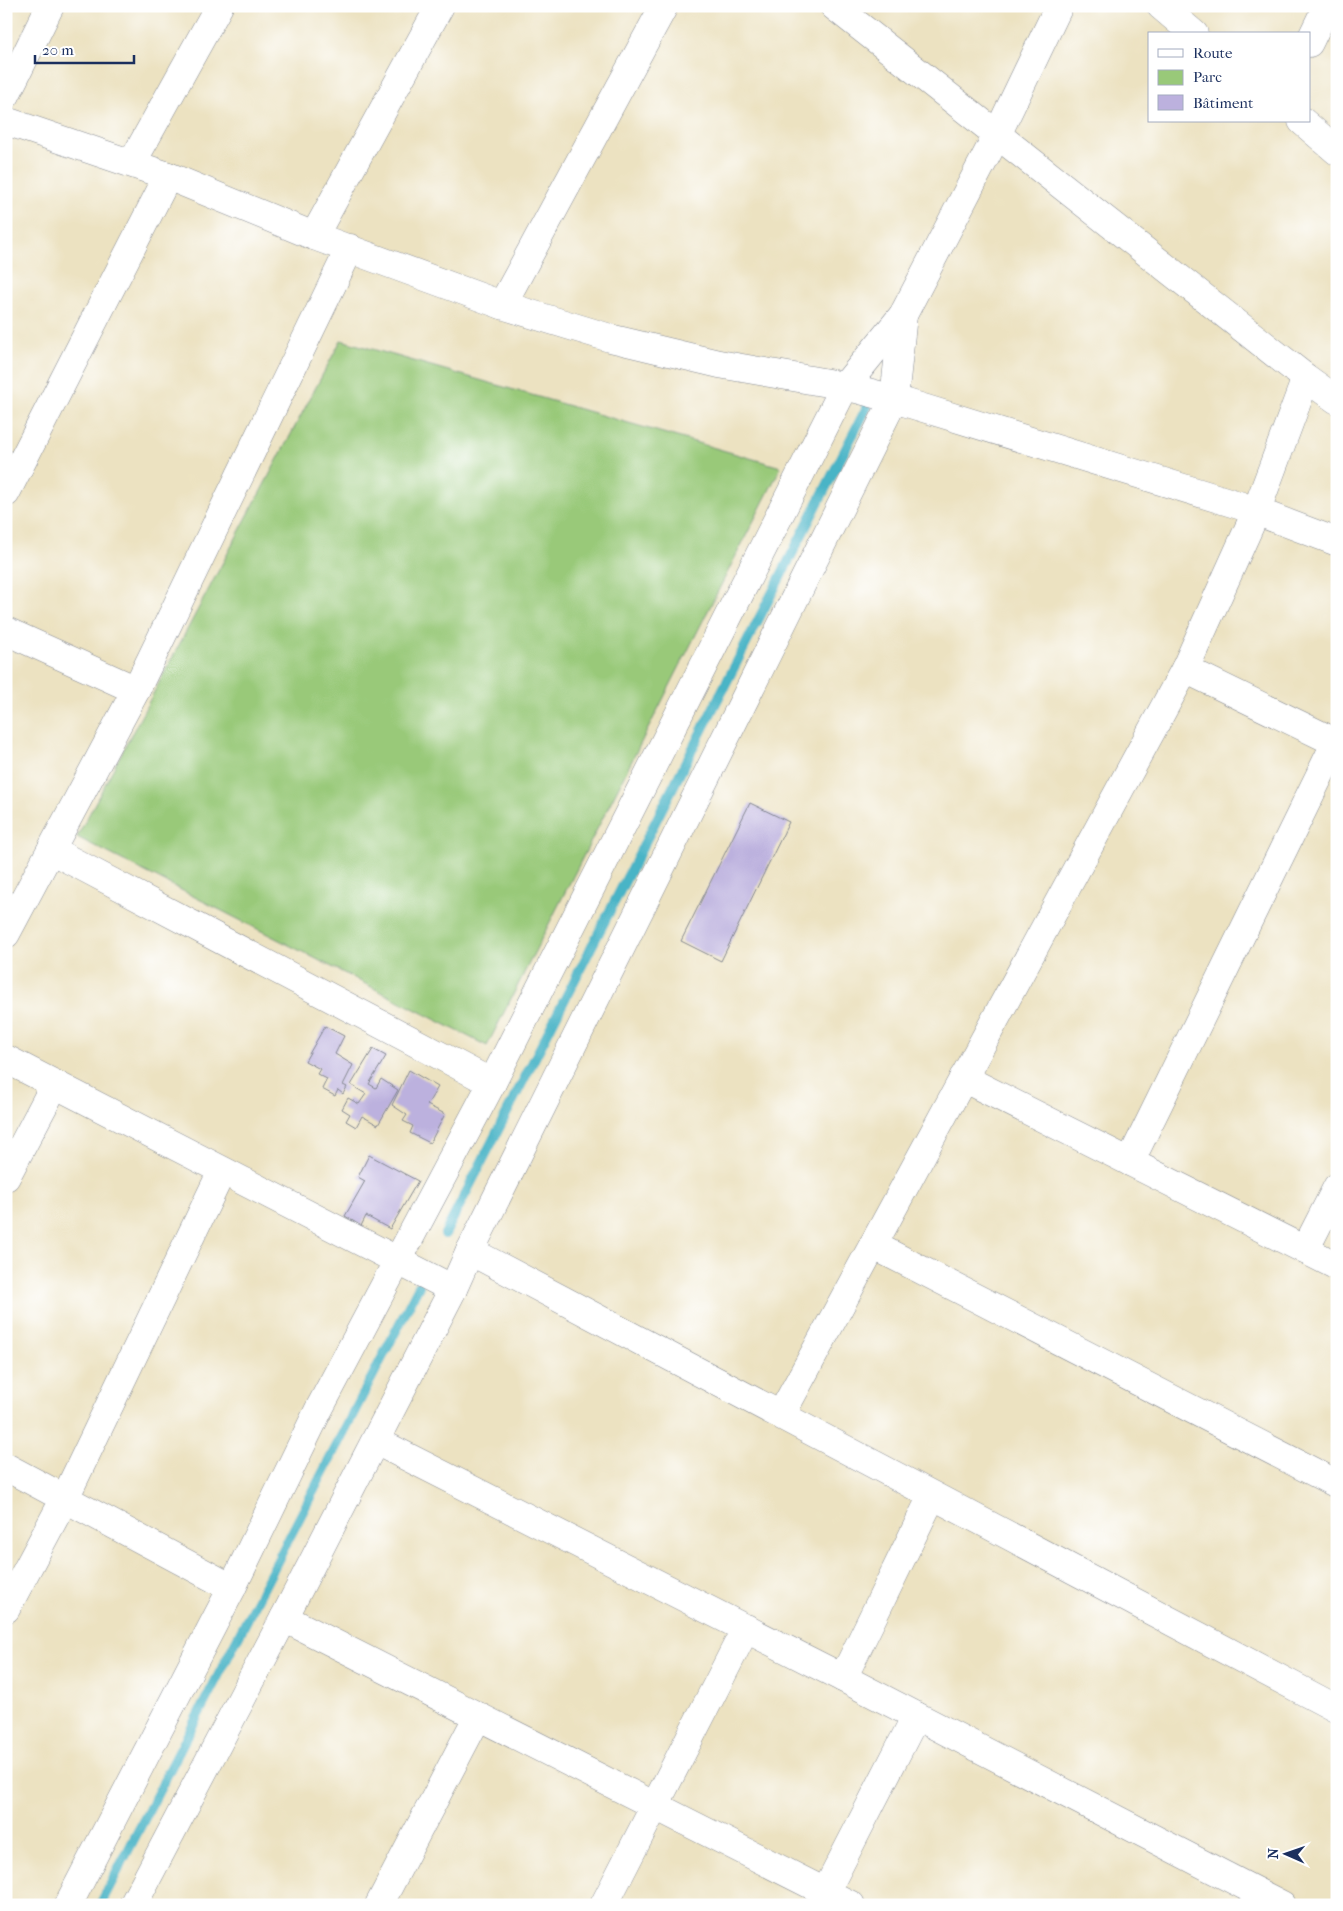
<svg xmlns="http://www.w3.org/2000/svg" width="1343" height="1911" font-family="'IM FELL French Canon',serif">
<rect width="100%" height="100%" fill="#fff"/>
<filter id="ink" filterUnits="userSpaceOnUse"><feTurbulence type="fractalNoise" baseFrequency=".02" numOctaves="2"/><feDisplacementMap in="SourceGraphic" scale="10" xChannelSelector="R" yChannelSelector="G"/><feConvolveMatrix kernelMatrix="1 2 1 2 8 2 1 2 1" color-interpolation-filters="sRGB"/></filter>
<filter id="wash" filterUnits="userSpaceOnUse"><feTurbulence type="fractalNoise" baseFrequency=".0096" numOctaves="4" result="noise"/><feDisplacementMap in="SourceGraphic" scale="20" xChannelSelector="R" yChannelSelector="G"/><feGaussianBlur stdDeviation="1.12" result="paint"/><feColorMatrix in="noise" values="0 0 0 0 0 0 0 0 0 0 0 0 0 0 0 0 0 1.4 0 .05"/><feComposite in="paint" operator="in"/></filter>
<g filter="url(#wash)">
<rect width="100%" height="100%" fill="#ece2c1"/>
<polygon fill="#99c979" stroke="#5a7c6c" points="341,340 781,467 487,1046 77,837"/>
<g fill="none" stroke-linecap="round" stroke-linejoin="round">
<g stroke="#49b4c6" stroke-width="10">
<polyline points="445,1234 869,403"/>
<polyline points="100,1905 419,1286"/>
</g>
</g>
<g id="blocks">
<g fill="#bcb1de">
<polygon points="750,803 789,822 721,961 681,941"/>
<polygon points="325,1026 344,1036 335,1054 353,1065 343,1085 347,1087 343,1094 338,1090 335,1096 322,1089 327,1079 317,1074 320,1069 305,1061"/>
<polygon points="373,1049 386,1056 369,1084 376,1088 381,1079 398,1090 378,1125 362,1116 356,1127 346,1121 350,1114 342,1109 348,1098 359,1104 366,1094 351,1085"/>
<polygon points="409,1070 438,1087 427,1105 445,1114 430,1143 410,1133 413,1126 403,1121 407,1115 392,1105"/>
<polygon points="369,1155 418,1181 390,1229 366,1216 361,1226 345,1216 365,1181 358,1177"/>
</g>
</g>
</g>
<g filter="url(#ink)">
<use href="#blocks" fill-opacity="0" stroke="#848890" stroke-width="1"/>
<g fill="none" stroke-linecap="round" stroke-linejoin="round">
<g stroke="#848890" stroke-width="29">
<g id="minor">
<polyline points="834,6 1306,378 1337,400"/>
<polyline points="1161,6 1194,34"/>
<polyline points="1309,43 1327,6"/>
<polyline points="6,95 50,6"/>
<polyline points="6,121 168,176 314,236 502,305 610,338 719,364 845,386 894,399 1242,506 1337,542"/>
<polyline points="1302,121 1337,151"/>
<polyline points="132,163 219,6"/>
<polyline points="314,236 440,6"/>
<polyline points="502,305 664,6"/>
<polyline points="6,493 168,176"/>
<polyline points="6,631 136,690"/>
<polyline points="1185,669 1337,743"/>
<polyline points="51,850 492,1083"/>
<polyline points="6,934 136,690 350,248"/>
<polyline points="6,1059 453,1289"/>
<polyline points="963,1078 1337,1266"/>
<polyline points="1130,1162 1336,742"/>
<polyline points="6,1177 55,1084"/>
<polyline points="873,1245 1337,1484"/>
<polyline points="1305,1250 1337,1187"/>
<polyline points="470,1251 1337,1709"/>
<polyline points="781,1415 1185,669 1256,512 1306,378"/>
<polyline points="376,1441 843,1678 1282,1905"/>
<polyline points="6,1467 232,1588"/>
<polyline points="6,1609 65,1498 222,1171"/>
<polyline points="284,1618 851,1905"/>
<polyline points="843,1678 932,1496"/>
<polyline points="68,1905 232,1588 319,1409 492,1083 845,386 903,315 997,135 1059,6"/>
<polyline points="133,1905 284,1618 453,1289 470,1251 894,399 903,315"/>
<polyline points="379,1905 478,1716"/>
<polyline points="604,1905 746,1628"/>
<polyline points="819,1905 916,1716"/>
</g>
</g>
<use href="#minor" stroke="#fff" stroke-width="28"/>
</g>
</g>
<rect width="1343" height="1911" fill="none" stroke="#fff" stroke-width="25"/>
<rect x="1148" y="32" width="162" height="90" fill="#ffffff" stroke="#a4acbf"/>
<rect x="1158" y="49" width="25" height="8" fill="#ffffff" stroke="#a4acbf"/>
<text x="1193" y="58" font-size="15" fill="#1b2f5e">Route</text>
<rect x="1158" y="70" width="25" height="15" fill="#99c979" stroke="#a4acbf"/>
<text x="1193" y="82" font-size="15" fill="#1b2f5e">Parc</text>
<rect x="1158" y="95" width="25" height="15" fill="#bcb1de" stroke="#a4acbf"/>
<text x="1193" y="108" font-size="15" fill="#1b2f5e">Bâtiment</text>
<g transform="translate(1286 1854) rotate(272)" stroke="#ffffff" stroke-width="4" paint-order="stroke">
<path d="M0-4L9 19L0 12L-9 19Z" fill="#1b2f5e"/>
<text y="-8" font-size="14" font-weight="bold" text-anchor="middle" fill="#1b2f5e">N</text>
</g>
<path d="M35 55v8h99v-8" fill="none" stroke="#1b2f5e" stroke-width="2.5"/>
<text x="42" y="55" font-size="15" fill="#1b2f5e" stroke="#ffffff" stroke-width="4" paint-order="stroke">20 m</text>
</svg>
